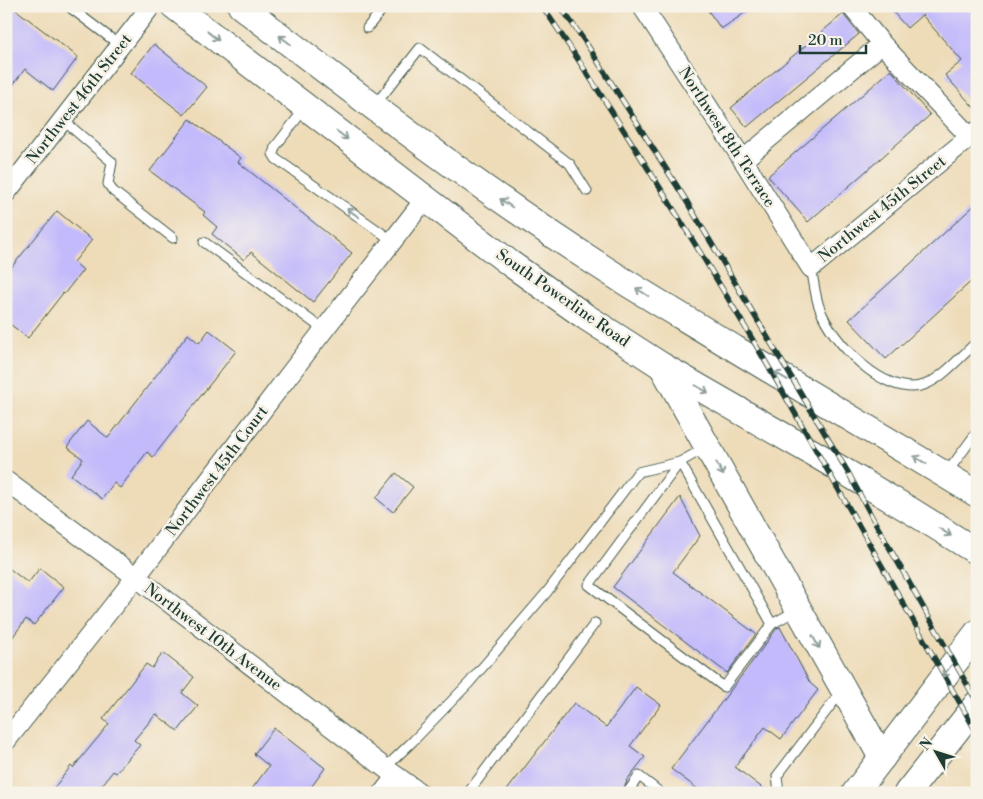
<svg xmlns="http://www.w3.org/2000/svg" width="983" height="799" font-family="'Libre Bodoni',serif">
<rect width="100%" height="100%" fill="#f7f3e8"/>
<filter id="ink" filterUnits="userSpaceOnUse"><feTurbulence type="fractalNoise" baseFrequency=".02" numOctaves="2"/><feDisplacementMap in="SourceGraphic" scale="10" xChannelSelector="R" yChannelSelector="G"/><feConvolveMatrix kernelMatrix="1 2 1 2 8 2 1 2 1" color-interpolation-filters="sRGB"/></filter>
<filter id="wash" filterUnits="userSpaceOnUse"><feTurbulence type="fractalNoise" baseFrequency=".0096" numOctaves="4" result="noise"/><feDisplacementMap in="SourceGraphic" scale="20" xChannelSelector="R" yChannelSelector="G"/><feGaussianBlur stdDeviation="1.12" result="paint"/><feColorMatrix in="noise" values="0 0 0 0 0 0 0 0 0 0 0 0 0 0 0 0 0 1.4 0 .05"/><feComposite in="paint" operator="in"/></filter>
<g filter="url(#wash)">
<rect width="100%" height="100%" fill="#eedcb9"/>
<g id="blocks">
<g fill="#c2bafb">
<polygon points="6,6 11,6 78,57 53,91 25,69 6,94"/>
<polygon points="705,6 755,6 721,29"/>
<polygon points="888,6 977,6 977,111 945,75 962,61 922,15 907,28"/>
<polygon points="843,14 859,34 747,127 731,108"/>
<polygon points="154,44 207,87 184,115 131,73"/>
<polygon points="891,70 930,115 808,222 768,176"/>
<polygon points="190,119 241,158 238,162 352,253 313,302 251,252 244,260 212,234 217,227 203,215 205,212 150,171"/>
<polygon points="977,203 977,276 886,359 849,320"/>
<polygon points="57,211 92,240 74,262 83,270 64,294 63,293 28,338 6,321 6,274"/>
<polygon points="209,330 236,351 153,457 147,452 120,488 114,483 102,499 71,475 83,459 67,447 87,421 108,438 188,334 199,343"/>
<polygon points="396,473 413,487 393,512 376,498"/>
<polygon points="680,497 700,536 673,572 756,634 727,673 613,587"/>
<polygon points="6,566 28,583 40,568 64,587 34,625 26,619 6,646"/>
<polygon points="780,627 810,683 818,690 781,739 765,727 735,767 769,793 703,793 671,769 767,642 777,628"/>
<polygon points="163,653 194,677 182,693 198,706 178,731 156,714 134,740 140,745 116,773 113,771 96,793 50,793 71,766 73,768 109,724 103,719 146,664 152,668"/>
<polygon points="636,687 661,705 630,746 645,757 626,781 627,782 621,793 505,793 574,703 606,727"/>
<polygon points="274,728 325,768 307,793 249,793 269,766 254,754"/>
</g>
</g>
</g>
<g filter="url(#ink)">
<use href="#blocks" fill-opacity="0" stroke="#3e5548" stroke-width="1"/>
<g fill="none" stroke-linecap="round" stroke-linejoin="round">
<g stroke="#3e5548" stroke-width="11">
<g id="lane">
<polyline points="68,6 121,46"/>
<polyline points="367,28 385,6"/>
<polyline points="375,105 420,48 570,164 587,191"/>
<polyline points="305,108 275,147 273,154 276,159 282,163 393,241"/>
<polyline points="63,120 112,162 108,184 113,191 173,238"/>
<polyline points="204,242 324,330"/>
<path d="M811,268C814,281 815,297 820,309C832,342 885,398 924,385C942,379 962,355 977,342"/>
<polyline points="705,448 680,462 772,624 797,610"/>
<polyline points="680,462 589,585 724,687 772,624"/>
<polyline points="946,474 977,432"/>
<polyline points="385,768 413,741 469,683 547,592 638,472 680,462"/>
<polyline points="468,793 595,623"/>
<polyline points="627,793 639,776 661,793"/>
<polyline points="779,793 777,776 841,692"/>
</g>
</g>
<g stroke="#3e5548" stroke-width="21">
<g id="street">
<polyline points="642,6 743,160 811,268 977,131"/>
<polyline points="851,6 882,44 970,137"/>
<polyline points="743,160 882,44"/>
<polyline points="6,193 151,6"/>
<polyline points="6,481 136,577 385,768 420,793"/>
<polyline points="6,741 136,577 289,375 425,199"/>
<polyline points="383,793 396,776"/>
</g>
</g>
<g stroke="#3e5548" stroke-width="28">
<g id="secondary">
<polyline points="174,6 511,264 586,317 662,366 820,457 913,512 977,552"/>
<path d="M241,6C357,95 474,185 597,264C643,294 690,321 737,350C817,398 897,446 977,494"/>
<polyline points="662,366 882,758"/>
<polyline points="855,793 977,633"/>
<polyline points="907,793 977,704"/>
</g>
</g>
<use href="#lane" stroke="#fff" stroke-width="9"/>
<use href="#street" stroke="#fff" stroke-width="19"/>
<use href="#secondary" stroke="#fff" stroke-width="26"/>
<g stroke="#1f3d34" stroke-width="5.5">
<g id="rail">
<path d="M542,6C572,49 600,93 628,137C677,214 725,292 771,371L977,733"/>
<polyline points="560,6 586,43 684,197 849,474 872,517 977,702"/>
</g>
</g>
<use href="#rail" stroke="#f7f3e8" stroke-width="4" stroke-dasharray="11" stroke-linecap="butt"/>
</g>
<defs><path id="oneway-shaft" d="M-6 0H5M1.5-3L5.5 0L1.5 3" fill="none" stroke-width="1.6" stroke-linecap="round" stroke-linejoin="round" transform="scale(1.25)"/></defs>
<g stroke="#8f9e9a">
<use href="#oneway-shaft" transform="translate(213 36) rotate(38)"/>
<use href="#oneway-shaft" transform="translate(285 40) rotate(-143)"/>
<use href="#oneway-shaft" transform="translate(342 135) rotate(37)"/>
<use href="#oneway-shaft" transform="translate(506 203) rotate(-145)"/>
<use href="#oneway-shaft" transform="translate(353 213) rotate(-145)"/>
<use href="#oneway-shaft" transform="translate(642 292) rotate(-148)"/>
<use href="#oneway-shaft" transform="translate(781 376) rotate(-149)"/>
<use href="#oneway-shaft" transform="translate(702 389) rotate(30)"/>
<use href="#oneway-shaft" transform="translate(920 460) rotate(-149)"/>
<use href="#oneway-shaft" transform="translate(720 469) rotate(61)"/>
<use href="#oneway-shaft" transform="translate(945 532) rotate(32)"/>
<use href="#oneway-shaft" transform="translate(816 642) rotate(61)"/>
<use href="#oneway-shaft" transform="translate(947 671) rotate(127)"/>
</g>
</g>
<g text-anchor="middle" dominant-baseline="central" stroke-width="5" stroke-linejoin="round" paint-order="stroke">
<g font-size="16" fill="#1f3d34" stroke="#f7f3e8">
<text transform="translate(79 99) rotate(-52)">Northwest 46th Street</text>
<text transform="translate(727 137) rotate(57)">Northwest 8th Terrace</text>
<text transform="translate(882 209) rotate(-39)">Northwest 45th Street</text>
<text transform="translate(563 298) rotate(35)">South Powerline Road</text>
<text transform="translate(217 471) rotate(-53)">Northwest 45th Court</text>
<text transform="translate(213 637) rotate(37)">Northwest 10th Avenue</text>
</g>
</g>
<rect width="983" height="799" fill="none" stroke="#f7f3e8" stroke-width="25"/>
<g transform="translate(936 752) rotate(309)" stroke="#f7f3e8" stroke-width="4" paint-order="stroke">
<path d="M0-4L9 19L0 12L-9 19Z" fill="#1f3d34"/>
<text y="-8" font-size="14" font-weight="bold" text-anchor="middle" fill="#1f3d34">N</text>
</g>
<path d="M800 45v8h66v-8" fill="none" stroke="#1f3d34" stroke-width="2.5"/>
<text x="808" y="45" font-size="15" fill="#1f3d34" stroke="#f7f3e8" stroke-width="4" paint-order="stroke">20 m</text>
</svg>
